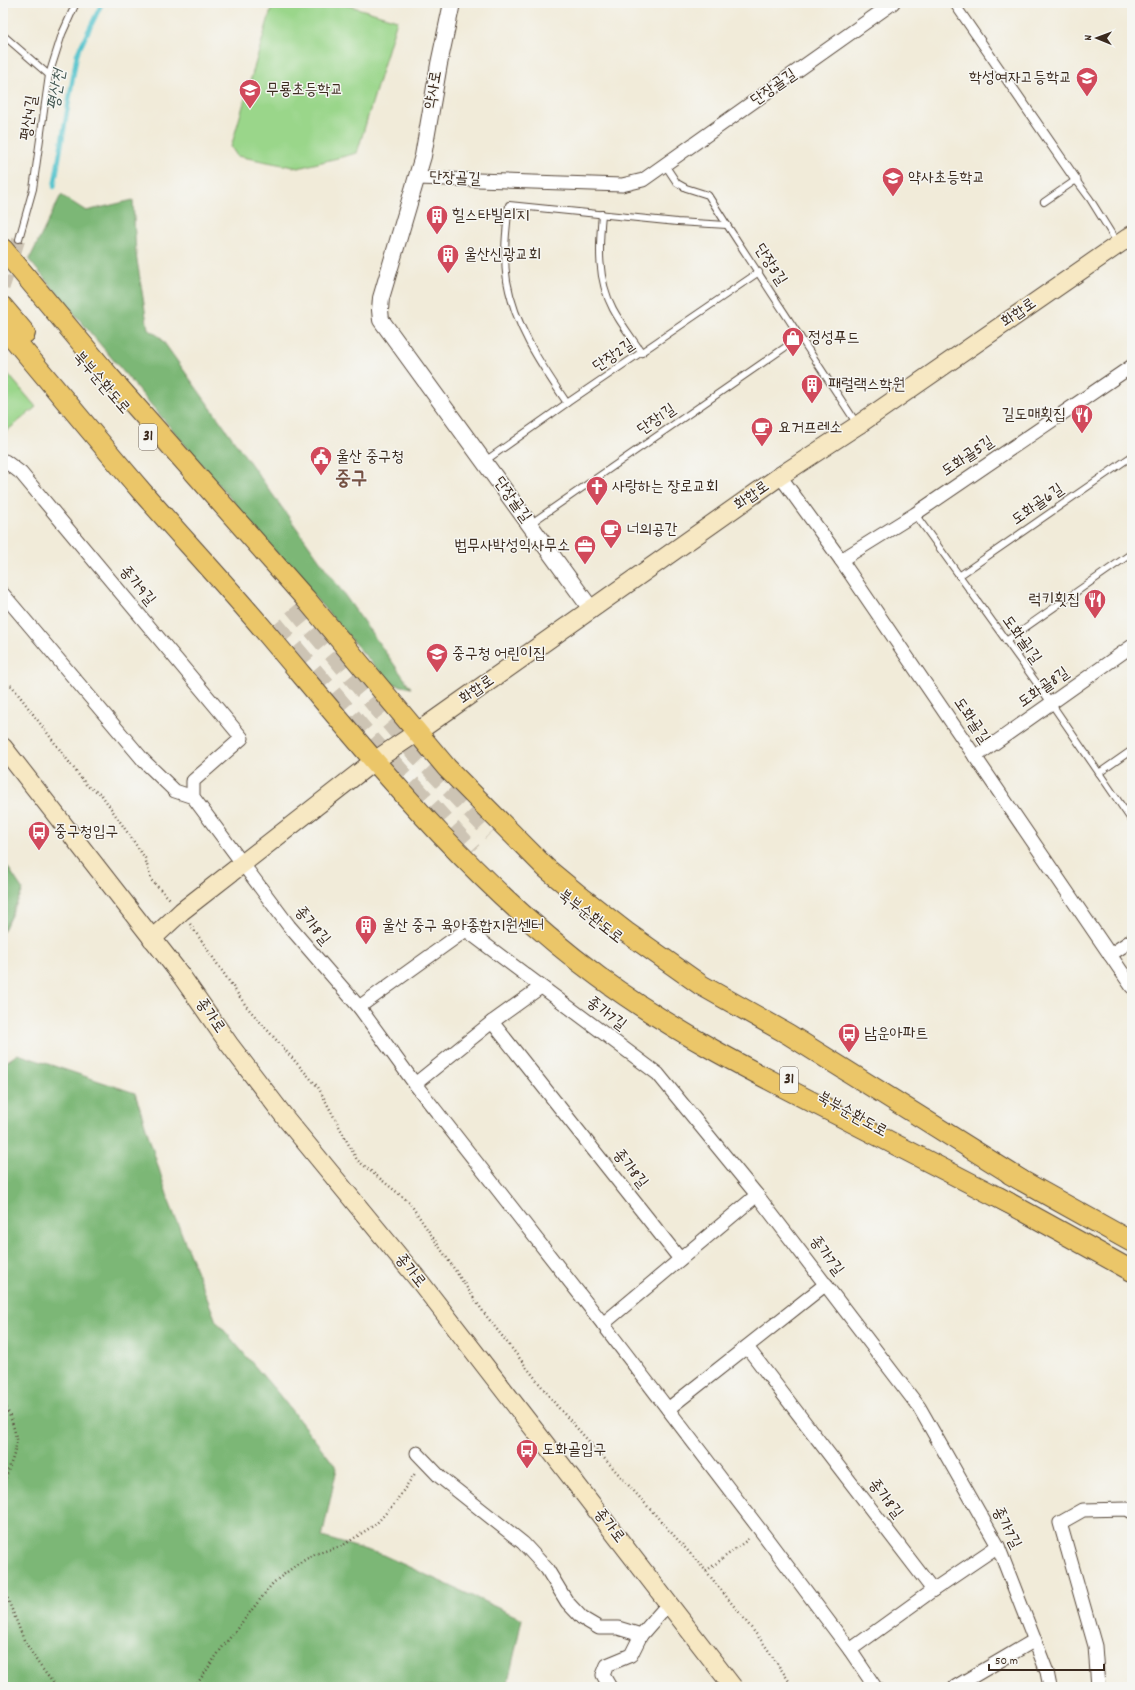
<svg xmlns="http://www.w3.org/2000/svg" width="1135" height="1690" font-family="Dekko,'Poor Story',sans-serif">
<rect width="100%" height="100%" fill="#f6f6f2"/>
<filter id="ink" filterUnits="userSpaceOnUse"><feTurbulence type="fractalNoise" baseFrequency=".025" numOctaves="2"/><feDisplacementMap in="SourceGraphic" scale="8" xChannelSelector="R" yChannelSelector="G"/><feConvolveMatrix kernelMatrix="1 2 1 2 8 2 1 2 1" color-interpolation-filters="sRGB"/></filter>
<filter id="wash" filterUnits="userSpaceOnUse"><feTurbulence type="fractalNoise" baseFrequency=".012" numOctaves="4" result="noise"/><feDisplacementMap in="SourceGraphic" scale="16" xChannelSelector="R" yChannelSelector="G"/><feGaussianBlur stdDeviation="0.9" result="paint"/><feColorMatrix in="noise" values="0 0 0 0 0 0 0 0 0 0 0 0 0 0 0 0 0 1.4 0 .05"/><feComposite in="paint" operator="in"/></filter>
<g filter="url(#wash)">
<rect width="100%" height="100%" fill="#f1ebd9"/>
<g fill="#9ad68a" stroke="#6a8054">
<polygon points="273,3 340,3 397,20 357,153 298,168 237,156 231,147"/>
<polygon points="3,368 36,407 3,434"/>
</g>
<g fill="#7bb776" stroke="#5b704a">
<polygon points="61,195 86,211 133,200 136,254 148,329 160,337 411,688 389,683 272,548 29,260"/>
<polygon points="3,860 23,890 3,932"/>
<polygon points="18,1054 135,1093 170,1204 216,1321 277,1392 337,1468 322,1537 383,1555 522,1619 507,1687 3,1687 3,1064"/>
</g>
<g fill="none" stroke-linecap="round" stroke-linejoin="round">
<polyline stroke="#58c5ce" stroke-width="4.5" points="54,187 77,54 102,3"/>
</g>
</g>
<g filter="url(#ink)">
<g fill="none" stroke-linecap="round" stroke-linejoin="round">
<polyline stroke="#cdc4b4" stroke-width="13" stroke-dasharray="13 6" stroke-linecap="butt" points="3,288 19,239"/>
<g stroke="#cdc4b4" stroke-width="20" stroke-dasharray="20 10" stroke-linecap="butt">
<polyline points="294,606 414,750 492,832"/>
<polyline points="274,625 368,737 472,852"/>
</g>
<g stroke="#56473a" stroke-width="8">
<g id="service">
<polyline points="3,35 49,75"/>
<polyline points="665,165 677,183 686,188 708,195 727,225 857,424"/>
<polyline points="1044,202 1076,180 1090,199 1118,244"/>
<path d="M602,214C599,246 597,279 613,309C621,324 632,338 642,353"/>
<polyline points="19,239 33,189 49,75 62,34 76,3"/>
<path d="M567,403C542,366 515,327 507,281C503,256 506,230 509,205L677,222L727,225"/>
<polyline points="485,461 567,403 759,272"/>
<polyline points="915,514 1051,703 1132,821"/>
<polyline points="530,524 800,337"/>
<polyline points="959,576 1132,456"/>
<polyline points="1006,641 1132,553"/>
<polyline points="1099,773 1132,750"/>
</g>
</g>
<g stroke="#56473a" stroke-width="11">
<polyline id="pedestrian" points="954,3 1076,180"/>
</g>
<g stroke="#56473a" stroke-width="15">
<g id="minor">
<polyline points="417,178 622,185 643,180 893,3"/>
<polyline points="3,463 5,461 21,473 242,738 193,781 193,797 289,926 359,1007 415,1084 603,1324 764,1535 850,1650 875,1687"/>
<polyline points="780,476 841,560 1132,987"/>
<polyline points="841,560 915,514 1132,366"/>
<polyline points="3,594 144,761 175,791 193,797"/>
<polyline points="975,757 1132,646"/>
<polyline points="1110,955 1132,940"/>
<polyline points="359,1007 466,930 658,1074 757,1195 919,1407 998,1546 1047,1672 1050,1687"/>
<polyline points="492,1022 680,1259"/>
<polyline points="415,1084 492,1022 541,987"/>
<polyline points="603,1324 757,1195"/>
<polyline points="747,1347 933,1590"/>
<polyline points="668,1409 826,1284"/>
<polyline points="417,1453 440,1477 523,1543 547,1569 567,1602 582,1618 599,1628 618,1628 641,1635"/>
<polyline points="850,1650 933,1590 998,1546"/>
<polyline points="610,1687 603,1675 607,1665 631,1655 641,1635 669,1603"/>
<polyline points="955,1687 1035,1640"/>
<polyline points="1098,1687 1095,1646 1060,1523 1083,1510 1127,1509 1132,1512"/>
</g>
</g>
<g stroke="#56473a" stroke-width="18">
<polyline id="tertiary" points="452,3 439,64 423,156 381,298 380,310 381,320 591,609"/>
</g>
<g stroke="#56473a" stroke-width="20">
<g id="secondary">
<polyline points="3,747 180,974 229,1044 287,1120 421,1283 733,1687"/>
<polyline points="152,939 182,911 374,761 416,733 780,476 858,425 1132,235"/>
</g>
</g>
<g stroke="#56473a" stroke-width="22">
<g id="primary">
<polyline points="3,249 109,376 305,598 447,768 546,868 581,897 626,932 701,985 788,1034 1021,1180"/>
<polyline points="3,307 25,333"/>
<path d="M3,326C50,382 96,438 143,493C185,541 228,587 269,636C371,757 470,882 599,977C672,1031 753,1072 834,1113C892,1143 951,1173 1009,1203"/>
<polyline points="1010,1174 1132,1242"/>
<polyline points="998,1197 1132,1271"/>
</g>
</g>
<g stroke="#56473a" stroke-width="2.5" stroke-dasharray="1 3" stroke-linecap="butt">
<polyline points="3,683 12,686 87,786 101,794 145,858 151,880 171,900"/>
<polyline points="190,924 246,1006 318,1087 357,1160 409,1202 484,1313 557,1406 706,1571 764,1644 793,1687"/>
<path d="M3,1401C8,1410 18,1435 16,1445C14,1460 5,1474 3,1490"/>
<polyline points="706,1571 750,1538"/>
<polyline points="3,1587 24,1640 38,1663 56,1687"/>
<polyline points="195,1687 221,1649 273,1583 296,1565 315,1554 342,1546 376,1524 394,1504 416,1472"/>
</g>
<use href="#service" stroke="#fff" stroke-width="6"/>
<use href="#pedestrian" stroke="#fff" stroke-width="9"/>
<use href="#minor" stroke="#fff" stroke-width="13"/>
<use href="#tertiary" stroke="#fff" stroke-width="16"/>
<use href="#secondary" stroke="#f7e8c3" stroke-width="18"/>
<use href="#primary" stroke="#ebc669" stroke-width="20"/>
</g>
</g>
<defs>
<g id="school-pin" transform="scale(1.15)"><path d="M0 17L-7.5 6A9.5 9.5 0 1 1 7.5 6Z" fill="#d1495b" stroke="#f6f6f2"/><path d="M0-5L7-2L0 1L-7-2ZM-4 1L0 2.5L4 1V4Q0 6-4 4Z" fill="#fff"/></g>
<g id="building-pin" transform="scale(1.15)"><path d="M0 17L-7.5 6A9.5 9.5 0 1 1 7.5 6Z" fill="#d1495b" stroke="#f6f6f2"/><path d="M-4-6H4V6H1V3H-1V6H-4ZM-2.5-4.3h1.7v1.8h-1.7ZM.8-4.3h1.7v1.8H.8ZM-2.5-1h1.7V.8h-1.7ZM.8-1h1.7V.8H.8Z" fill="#fff"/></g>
<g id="shop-pin" transform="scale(1.15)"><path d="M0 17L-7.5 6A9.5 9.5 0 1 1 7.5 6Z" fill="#d1495b" stroke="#f6f6f2"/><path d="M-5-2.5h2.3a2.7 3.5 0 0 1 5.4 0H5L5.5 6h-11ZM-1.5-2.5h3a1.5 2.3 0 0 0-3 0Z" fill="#fff"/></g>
<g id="restaurant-pin" transform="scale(1.15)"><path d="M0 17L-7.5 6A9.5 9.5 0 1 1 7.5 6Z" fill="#d1495b" stroke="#f6f6f2"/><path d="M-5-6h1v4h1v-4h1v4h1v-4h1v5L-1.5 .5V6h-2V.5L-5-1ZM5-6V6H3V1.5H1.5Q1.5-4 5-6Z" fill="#fff"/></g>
<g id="cafe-pin" transform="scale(1.15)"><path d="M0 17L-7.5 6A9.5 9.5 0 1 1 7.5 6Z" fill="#d1495b" stroke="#f6f6f2"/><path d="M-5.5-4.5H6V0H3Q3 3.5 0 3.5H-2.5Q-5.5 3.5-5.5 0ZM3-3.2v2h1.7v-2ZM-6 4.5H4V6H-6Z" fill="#fff"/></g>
<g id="civic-pin" transform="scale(1.15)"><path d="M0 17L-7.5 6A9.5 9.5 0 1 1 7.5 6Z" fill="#d1495b" stroke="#f6f6f2"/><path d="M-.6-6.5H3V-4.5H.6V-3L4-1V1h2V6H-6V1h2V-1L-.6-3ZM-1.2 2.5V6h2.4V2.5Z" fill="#fff"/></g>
<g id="church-pin" transform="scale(1.15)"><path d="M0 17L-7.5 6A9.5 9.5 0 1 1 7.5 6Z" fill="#d1495b" stroke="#f6f6f2"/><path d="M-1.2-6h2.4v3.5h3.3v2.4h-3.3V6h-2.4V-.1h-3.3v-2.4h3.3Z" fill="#fff"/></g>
<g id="office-pin" transform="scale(1.15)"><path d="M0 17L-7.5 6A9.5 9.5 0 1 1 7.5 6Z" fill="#d1495b" stroke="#f6f6f2"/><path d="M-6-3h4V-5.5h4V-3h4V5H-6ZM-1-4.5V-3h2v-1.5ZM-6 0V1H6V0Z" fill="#fff"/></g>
<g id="bus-pin" transform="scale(1.15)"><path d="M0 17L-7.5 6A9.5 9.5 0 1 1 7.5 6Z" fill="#d1495b" stroke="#f6f6f2"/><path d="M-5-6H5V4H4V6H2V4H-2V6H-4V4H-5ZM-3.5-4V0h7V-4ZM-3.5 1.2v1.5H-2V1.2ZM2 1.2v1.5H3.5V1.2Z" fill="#fff"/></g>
</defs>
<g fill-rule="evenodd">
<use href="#school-pin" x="1087" y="78"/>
<use href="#school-pin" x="250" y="90"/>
<use href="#school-pin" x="893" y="178"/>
<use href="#building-pin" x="437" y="216"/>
<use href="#building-pin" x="448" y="255"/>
<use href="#shop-pin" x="793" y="338"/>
<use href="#building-pin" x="812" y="385"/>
<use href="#restaurant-pin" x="1082" y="415"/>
<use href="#cafe-pin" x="762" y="428"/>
<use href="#civic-pin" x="321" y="457"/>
<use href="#church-pin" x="597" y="487"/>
<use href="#cafe-pin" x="611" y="530"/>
<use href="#office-pin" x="585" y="546"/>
<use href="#restaurant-pin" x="1095" y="600"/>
<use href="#school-pin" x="437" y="654"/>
<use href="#bus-pin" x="39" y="832"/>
<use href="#building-pin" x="366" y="926"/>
<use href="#bus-pin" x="849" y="1034"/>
<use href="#bus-pin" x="527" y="1450"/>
</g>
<g text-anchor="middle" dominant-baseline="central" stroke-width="3" stroke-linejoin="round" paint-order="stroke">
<g fill="#f6f6f2" stroke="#73675e" stroke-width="1">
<rect x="139" y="424" width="18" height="26" rx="3"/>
<rect x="780" y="1067" width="18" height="26" rx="3"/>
</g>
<g font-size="15" font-weight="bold" fill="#3b2a1e">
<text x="148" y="437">31</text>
<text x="789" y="1080">31</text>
</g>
<g font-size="16" fill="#3b2a1e" stroke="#f6f6f2" text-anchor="start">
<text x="1072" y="78" text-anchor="end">학성여자고등학교</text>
<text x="266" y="90">무룡초등학교</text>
<text x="908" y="178">약사초등학교</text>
<text x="452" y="216">힐스타빌리지</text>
<text x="464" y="255">울산신광교회</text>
<text x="808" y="338">정성푸드</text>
<text x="828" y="385">패럴랙스학원</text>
<text x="1066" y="415" text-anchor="end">길도매횟집</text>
<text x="778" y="428">요거프레소</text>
<text x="336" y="457">울산 중구청</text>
<text x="612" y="487">사랑하는 장로교회</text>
<text x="626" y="530">너의공간</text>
<text x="570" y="546" text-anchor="end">법무사박성익사무소</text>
<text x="1080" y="600" text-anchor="end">럭키횟집</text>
<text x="452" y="654">중구청 어린이집</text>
<text x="54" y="832">중구청입구</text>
<text x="382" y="926">울산 중구 육아종합지원센터</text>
<text x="864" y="1034">남운아파트</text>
<text x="542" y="1450">도화골입구</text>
</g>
<g font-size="16" fill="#3b2a1e" stroke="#f6f6f2">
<text transform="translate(774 88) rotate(-35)">단장골길</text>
<text transform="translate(434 90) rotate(-80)">약사로</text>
<text transform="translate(30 118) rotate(-82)">평산4길</text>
<text transform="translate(455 179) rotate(2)">단장골길</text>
<text transform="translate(770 265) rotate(57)">단장3길</text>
<text transform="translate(1019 313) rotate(-35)">화합로</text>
<text transform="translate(614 356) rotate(-34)">단장2길</text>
<text transform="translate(101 383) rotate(49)">북부순환도로</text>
<text transform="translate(657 420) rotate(-35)">단장1길</text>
<text transform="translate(968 457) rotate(-34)">도화골5길</text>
<text transform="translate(752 496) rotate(-35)">화합로</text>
<text transform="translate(512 500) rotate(54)">단장골길</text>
<text transform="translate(1038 505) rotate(-35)">도화골6길</text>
<text transform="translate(137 586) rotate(50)">종가9길</text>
<text transform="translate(1021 640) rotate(54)">도화골1길</text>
<text transform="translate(1044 688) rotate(-35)">도화골8길</text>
<text transform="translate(477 690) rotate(-35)">화합로</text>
<text transform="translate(971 721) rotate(56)">도화골길</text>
<text transform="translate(590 917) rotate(38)">북부순환도로</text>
<text transform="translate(312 926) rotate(50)">종가8길</text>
<text transform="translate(606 1014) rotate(37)">종가7길</text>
<text transform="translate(210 1016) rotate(55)">종가로</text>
<text transform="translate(852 1115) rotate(29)">북부순환도로</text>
<text transform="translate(630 1169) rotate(51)">종가8길</text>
<text transform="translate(826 1256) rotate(53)">종가7길</text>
<text transform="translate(410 1271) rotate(51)">종가로</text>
<text transform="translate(885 1499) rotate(52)">종가8길</text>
<text transform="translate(609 1526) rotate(52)">종가로</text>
<text transform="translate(1006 1528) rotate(63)">종가7길</text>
</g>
<g font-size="17" font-style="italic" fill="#445853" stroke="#f6f6f2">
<text transform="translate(58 90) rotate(-80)">평산천</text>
</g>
<g font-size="20" font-weight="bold" fill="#755143" stroke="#f6f6f2">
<text x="351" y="480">중구</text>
</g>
</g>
<rect width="1135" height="1690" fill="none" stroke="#f6f6f2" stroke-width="16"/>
<g transform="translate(1097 38) rotate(271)" stroke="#f6f6f2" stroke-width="3" paint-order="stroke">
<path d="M0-3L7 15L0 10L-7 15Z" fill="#3b2a1e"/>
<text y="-6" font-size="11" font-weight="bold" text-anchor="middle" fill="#3b2a1e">N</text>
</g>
<path d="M989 1664v6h115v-6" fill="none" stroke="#3b2a1e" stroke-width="2"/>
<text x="995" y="1664" font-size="12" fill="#3b2a1e" stroke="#f6f6f2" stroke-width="3" paint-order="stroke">50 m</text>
</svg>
